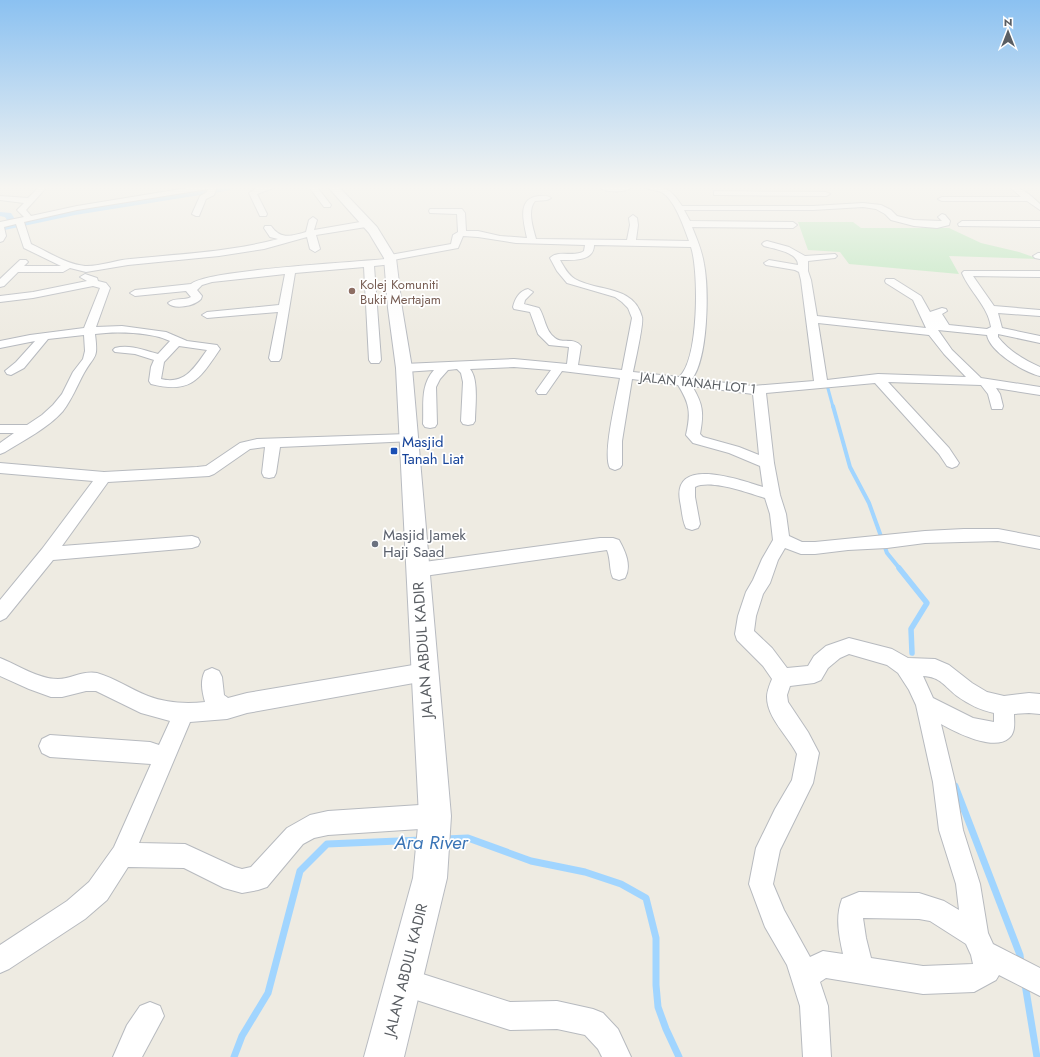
<svg xmlns="http://www.w3.org/2000/svg" width="1040" height="1057" font-family="Jost,sans-serif">
<rect width="100%" height="100%" fill="#eeebe2"/>
<polygon fill="#bde7be" points="798,222 853,222 861,228 949,228 981,243 1019,252 1039,259 949,256 959,274 849,264 840,252 808,250"/>
<g fill="none" stroke-linecap="round" stroke-linejoin="round">
<polyline stroke="#a1d5ff" stroke-width="3" points="827,385 833,407"/>
<polyline stroke="#a1d5ff" stroke-width="4" points="833,406 850,467 869,503 887,553 900,569"/>
<polyline stroke="#a1d5ff" stroke-width="5.5" points="899,568 927,603 911,629 912,653"/>
<g stroke="#a1d5ff" stroke-width="7">
<polyline points="955,786 1020,955 1021,963"/>
<polyline points="445,839 468,838 531,861 585,872 621,884 646,898 656,938 656,985 658,1007 666,1029 679,1057"/>
<polyline points="1025,984 1037,1057"/>
<polyline points="234,1057 242,1036 268,993 300,871 327,844 422,840"/>
</g>
<polygon fill="#a1d5ff" fill-rule="evenodd" points="0,212 11,213 18,224 17,226 11,226 5,217 0,216"/>
<polygon fill="#a1d5ff" fill-rule="evenodd" points="200,187 231,187 230,190 225,191 75,215 0,231 0,223 75,207"/>
<g stroke="#b7babf" stroke-width="2">
<g id="street">
<path d="M35,187H43L45,189L26,210L31,216L77,206L193,187H217L214,195L206,199L199,216H196L192,214L200,196L207,192L208,189L77,210L24,222L31,244C48,252 66,264 85,266C98,267 116,260 130,259C179,254 230,252 278,239L270,237L264,228L265,226H271C281,240 291,236 306,232L309,220L313,217L317,220L314,230L366,221L370,224L366,227L316,235L320,249L315,252L310,249L307,237L264,249L219,256L128,265L86,272L70,268L63,272H18L4,286L0,287V279L20,260H26L28,262L24,266H61L24,248L16,224L4,227L6,236L3,241L0,242V222L24,217L17,210L24,203L0,200V196L28,198L37,189Z"/>
<polygon points="276,187 257,194 267,214 266,216 260,216 249,193 257,188"/>
<polygon points="309,187 317,187 331,205 330,207 324,207"/>
<path d="M599,187H632C624,193 607,193 599,187Z"/>
<path d="M645,187C666,187 670,188 682,206H813L863,203L881,205L891,210L897,216L914,220L942,221L938,217L942,214L945,215L950,221L949,225L937,228L914,226L891,220L885,214L876,209L863,207L813,210H684L690,221L793,222L797,225L793,228L692,227C697,239 702,251 704,264C709,290 708,358 692,379L753,386L814,381L801,280L799,272L795,270L766,265L764,263L769,260L798,265C798,252 774,249 764,246L762,244L764,242L767,241L789,247L805,256L835,254L837,256L835,258L808,261V271L811,280L817,316L926,328L913,300L886,283L885,281L886,279H894L921,296L930,312L942,308L946,309L947,311L942,314L949,325L987,329L991,327C988,306 970,292 962,273L964,271H1040V277L973,276L994,306L1040,310V316L998,313L1002,328L1040,336V343L998,334V337C1009,351 1024,360 1040,367V376C1024,372 990,352 987,335L938,330L952,350L981,378L1040,387V395L996,388L1000,394L1003,406L1002,409H992L988,394L981,385L888,382L949,448L959,463L957,466L952,468L947,466L939,454L875,383L766,393L774,463L780,495L786,514L789,536L802,542H815L925,531L964,529H998L1040,537V549L998,541L925,543L887,548L848,550L815,554H801L785,548L778,560L770,583L763,594L756,616L754,631L772,648L787,668L808,666L814,656L826,646L849,638L892,649L908,658L935,659L949,665L972,683L987,692L1004,696L1029,693L1040,694V714L1029,713L1014,714C1014,722 1016,732 1009,738C994,752 955,732 941,724L955,782L963,830L980,884L988,933L993,944L1040,968V996L999,975L996,980L974,992L923,994L826,978L820,982L828,1006L831,1057H803L800,1006L787,965L765,927L749,884L756,848L775,809L792,780L797,754C788,736 767,718 767,697C767,691 770,684 772,679L763,666L737,640L735,634L738,616L746,592L753,580L762,559L773,540L770,514L765,498C748,493 711,479 695,487V497L700,524L698,528L692,530L686,528C682,520 682,510 680,501C672,455 741,480 763,487L760,466L729,453L693,443L686,435C691,413 690,404 678,385L632,379L622,441V465L620,468L615,470L610,468C602,455 617,395 620,378L562,371L546,394H538L536,391L551,370L514,367L470,369C479,379 475,408 475,421L473,424L468,425L463,424L461,421L463,382L461,373L457,369L448,370L440,379L436,387L437,424L435,427L430,428L425,427L423,424C424,404 420,386 434,370L404,372L400,371L398,368L400,365L404,364L514,359L567,364L569,347L549,345L538,334L530,312L514,309L513,307C515,299 519,291 528,289L533,292L525,300L524,304L539,308C545,317 545,331 555,338C562,344 574,337 581,346L578,365L622,370L632,318L628,308L622,302L615,297L567,283L557,271L550,258C559,249 574,258 584,251L585,245L516,243L478,237L463,236L458,248L393,260L395,262L393,264L374,266L381,360L379,363H371L369,360L364,267L295,273L281,358L279,361H271L269,358L278,312L207,318L202,315L207,312L279,305L285,274L212,282L202,285L197,290L202,296L201,299C195,306 174,310 168,303C174,297 184,301 191,297L186,291L135,296L130,293L135,290L191,284C206,270 357,262 386,259L387,256L390,255L451,244L453,235L458,232L457,214L430,213L429,211L430,209H462L465,213L466,231H478L500,236L527,238C524,223 516,198 539,196C544,196 547,195 551,198L547,200L535,201C527,210 533,228 536,239L627,240L630,225L629,218L633,215L637,218L638,225L636,240L689,241C684,227 675,201 663,193C657,189 650,191 645,187ZM594,245L691,247C699,271 699,360 679,377L633,372C635,362 644,323 642,317C634,285 598,292 575,279C568,275 564,267 560,260C572,260 594,262 594,245ZM818,323L929,335L944,354L966,377L878,374L827,380ZM692,386L753,394L759,455L739,447L703,437L700,434C704,413 703,404 692,386ZM849,654L887,665L898,673L909,690L916,705L933,782L939,830L956,884L959,910L944,901L919,893L859,892L842,899C835,917 839,936 843,954L823,951L810,957L784,910L773,884L780,850L813,783L819,753L808,732L788,702L787,695L790,686L814,683L821,680L828,668L840,658ZM923,676C941,677 944,686 957,696C968,704 980,710 994,713V722L973,718L933,698ZM863,918L919,919L930,921L966,944L971,955L973,964L923,966L871,958L866,938Z"/>
<path d="M1010,187C1023,187 1031,196 1040,204V210L1027,201H942L938,199L942,197H1021Z"/>
<polygon points="714,191 826,192 830,194 826,196 717,195 714,195"/>
<polygon points="962,221 1040,221 1040,227 959,226 958,224"/>
<polygon points="1038,253 1040,253 1040,259 1035,258 1033,256"/>
<path d="M85,274L97,278L98,281L106,283L110,288L96,327L122,326L166,332L187,341L217,345L220,349C199,380 191,394 151,384L149,381L151,367L154,360L135,354L115,352L113,350L115,348C129,344 144,350 158,354L170,341C152,332 115,331 95,334C98,359 96,353 84,373C77,386 72,399 63,411C48,428 24,440 5,452L0,454V443L14,433H0V425H27L42,415L53,405L62,394L73,372L83,359L85,351L84,335L48,339L24,368L11,375L7,374L5,371L16,362L35,341L0,348V341L30,335L84,328L100,288L93,286L33,298L0,302V296L33,292L87,281L80,277ZM179,346L207,350C195,367 185,385 161,379L164,362Z"/>
<polygon points="408,434 413,435 415,438 413,441 280,447 276,473 274,477 269,478 264,477 262,473 265,447 250,449 214,474 209,476 108,482 62,546 192,536 198,538 200,542 198,546 192,548 53,560 6,618 0,621 0,600 42,549 93,481 0,473 0,463 104,472 197,467 206,466 240,443 257,439"/>
<path d="M600,538H613L619,540C625,551 632,565 625,578L619,580L613,578C609,570 611,560 607,550L417,577L411,575L408,570L411,565L417,563Z"/>
<path d="M0,658C18,665 38,679 58,679C71,679 83,670 97,673C115,678 130,689 148,696C166,703 186,704 205,702C202,691 200,681 205,671L212,668L219,671L222,677L224,695L228,698L247,693L425,663L432,666L435,672L432,678L425,681L247,713L227,719L190,722L139,843L185,844L235,867L242,869L251,867L287,828L310,815L328,811L435,804L443,808L447,816L443,824L435,828L328,835L314,838L303,844L267,887L258,890L242,893L224,888L184,868L128,867L107,900L85,919L9,969L0,973V945L67,901L89,882L114,847L151,764L50,757L42,753L39,746L42,739L50,735L150,742L159,745L170,721L141,713L96,691H86L62,697H51L29,689L0,676Z"/>
<polygon points="404,968 510,1002 557,1001 593,1009 603,1013 618,1029 631,1057 602,1057 598,1049 585,1035 557,1029 510,1030 404,996 394,992 390,982 394,972"/>
<polygon points="150,1002 160,1006 164,1016 142,1057 113,1057 127,1025 140,1006"/>
</g>
</g>
<g stroke="#b8bbc1" stroke-width="2">
<polygon id="secondary" points="328,187 339,187 377,227 396,258 402,308 412,368 451,816 447,878 404,1057 364,1057 413,878 419,816 396,368 388,308 384,258 369,233"/>
</g>
<use href="#street" fill="#fff" fill-rule="evenodd"/>
<use href="#secondary" fill="#fff" fill-rule="evenodd"/>
</g>
<linearGradient id="sky" x2="0" y2="1"><stop stop-color="#8bc1f1"/><stop offset="0.56" stop-color="#f7f6f2"/><stop offset="1" stop-color="#f7f6f2" stop-opacity="0"/></linearGradient>
<rect width="1040" height="335" fill="url(#sky)"/>
<circle fill="#8d6e63" stroke="#fff" stroke-width="1.5" cx="352" cy="291" r="4"/>
<rect fill="#1a4fb4" stroke="#fff" stroke-width="1.5" x="390" y="447" width="8" height="8" rx="2"/>
<circle fill="#6b7280" stroke="#fff" stroke-width="1.5" cx="375" cy="544" r="4"/>
<g text-anchor="middle" dominant-baseline="central" stroke-width="3.5" stroke-linejoin="round" paint-order="stroke">
<g font-size="13" fill="#785e54" stroke="#fff" text-anchor="start">
<text x="360" y="284">Kolej Komuniti<tspan x="360" dy="15">Bukit Mertajam</tspan></text>
</g>
<g font-size="13" fill="#5a5e63" stroke="#fff">
<text transform="translate(698 383) rotate(6)">JALAN TANAH LOT 1</text>
</g>
<g font-size="15" fill="#164399" stroke="#fff" text-anchor="start">
<text x="402" y="442">Masjid<tspan x="402" dy="17">Tanah Liat</tspan></text>
</g>
<g font-size="15" fill="#5b616d" stroke="#fff" text-anchor="start">
<text x="383" y="535">Masjid Jamek<tspan x="383" dy="17">Haji Saad</tspan></text>
</g>
<g font-size="15" fill="#5a5e63" stroke="#fff">
<text transform="translate(423 650) rotate(-94)">JALAN ABDUL KADIR</text>
<text transform="translate(406 970) rotate(-76)">JALAN ABDUL KADIR</text>
</g>
<g font-size="19" font-style="italic" fill="#3a74b5" stroke="#fff">
<text x="431" y="842">Ara River</text>
</g>
</g>
<g transform="translate(1008 32)" stroke="#ffffff" stroke-width="3" paint-order="stroke">
<path d="M0-3L7 15L0 10L-7 15Z" fill="#5a5e63"/>
<text y="-6" font-size="11" font-weight="bold" text-anchor="middle" fill="#5a5e63">N</text>
</g>
</svg>
